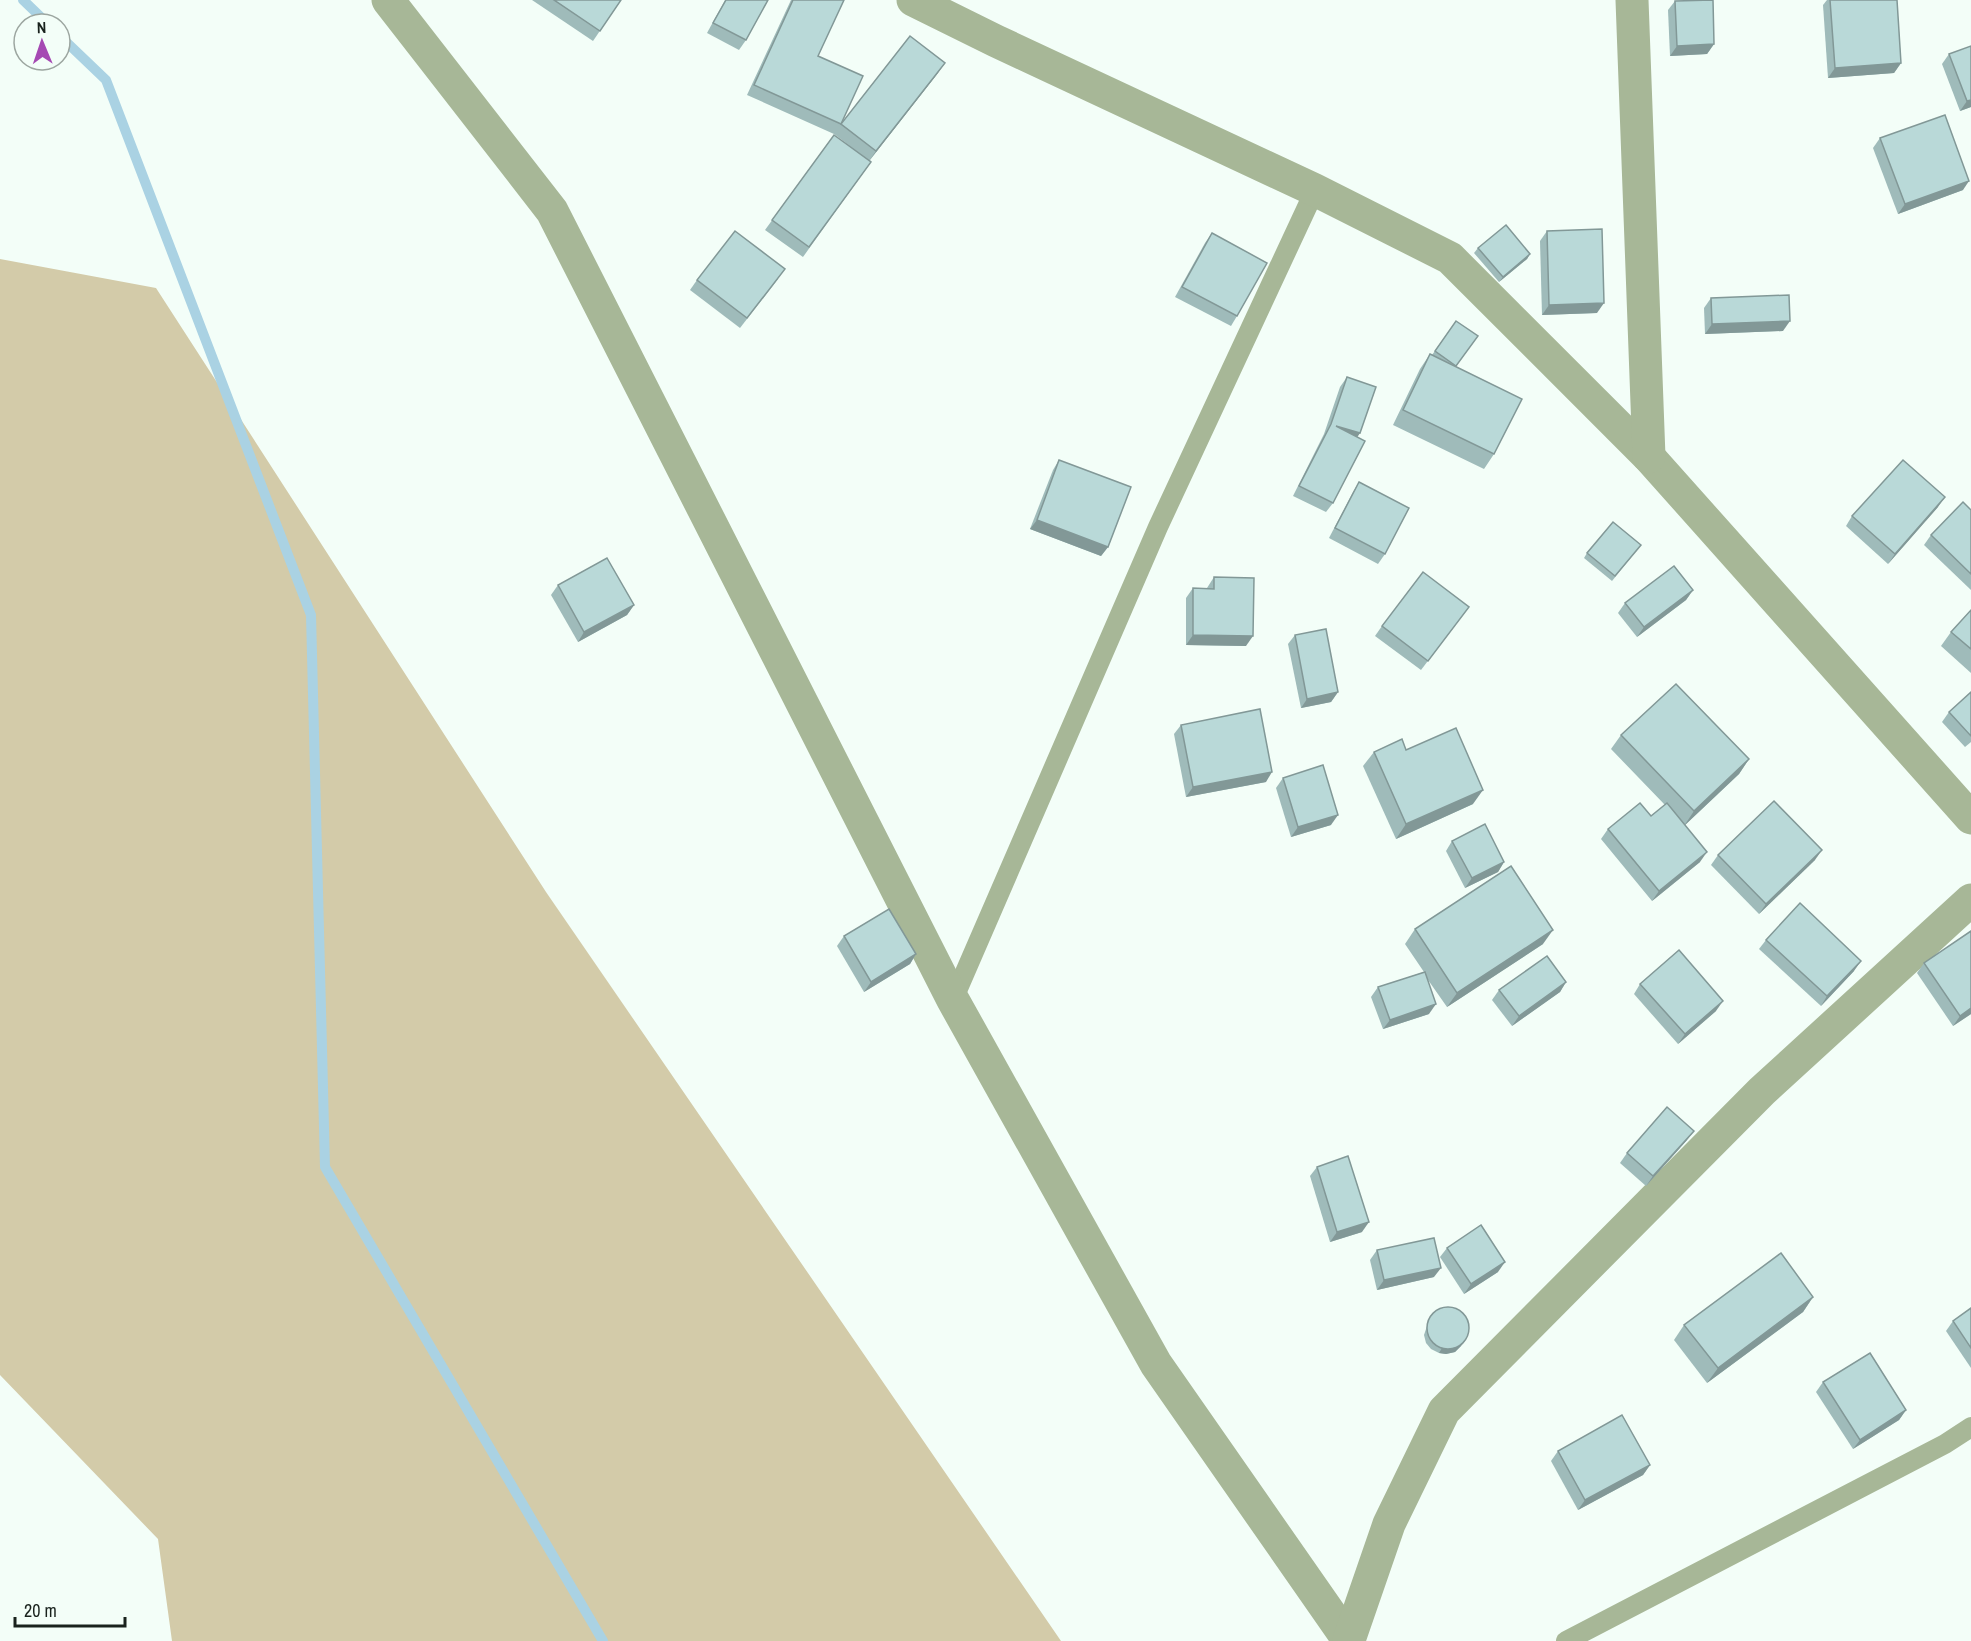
<svg xmlns="http://www.w3.org/2000/svg" width="1971" height="1641" font-family="'Archivo Narrow',sans-serif">
<rect width="100%" height="100%" fill="#f3fef8"/>
<polygon fill="#d3cba9" points="0,259 156,288 546,892 1061,1641 172,1641 158,1539 0,1375"/>
<g fill="none" stroke-linecap="round" stroke-linejoin="round">
<g stroke="#aad2e3" stroke-width="10">
<polyline points="23,0 48,24"/>
<polyline points="60,36 106,80 311,615 325,1167 603,1641"/>
</g>
<g stroke="#a7b797" stroke-width="20">
<polyline points="953,1000 1158,527 1315,190"/>
<polyline points="1566,1641 1945,1444 1971,1427"/>
</g>
<g stroke="#a7b797" stroke-width="33">
<polyline points="388,0 552,211 953,1000 1156,1364 1349,1641"/>
<polyline points="913,0 996,41 1315,190 1450,258 1649,457 1971,818"/>
<polyline points="1632,0 1649,457"/>
<polyline points="1349,1640 1389,1524 1444,1411 1762,1091 1971,900"/>
</g>
</g>
<g fill="#9fbbba">
<polygon points="532,0 621,0 593,41"/>
<polygon points="725,0 768,0 746,40 739,50 707,33"/>
<polygon points="791,0 844,0 818,56 841,124 938,73 870,160 871,162 803,257 765,230 834,135 850,146 834,134 747,95"/>
<polygon points="1827,0 1897,0 1901,63 1894,73 1828,78 1823,5"/>
<polygon points="1675,1 1714,44 1707,54 1670,56 1668,10"/>
<polygon points="1949,54 1971,107 1960,111 1942,64"/>
<polygon points="1880,138 1963,190 1898,214 1873,148"/>
<polygon points="1547,231 1597,313 1542,315 1540,241"/>
<polygon points="1212,233 1237,316 1231,326 1175,297 1205,243"/>
<polygon points="1478,248 1530,254 1527,259 1499,282 1474,253"/>
<polygon points="778,279 740,328 690,290 697,280"/>
<polygon points="1711,298 1783,331 1705,334 1704,308"/>
<polygon points="1456,321 1456,367 1494,454 1484,469 1393,425 1420,369 1430,354 1432,355"/>
<polygon points="1347,377 1360,433 1357,437 1333,503 1326,512 1293,496 1324,434 1340,387"/>
<polygon points="1059,460 1108,547 1101,556 1030,529 1053,470"/>
<polygon points="1359,482 1385,554 1378,564 1329,538 1353,492"/>
<polygon points="1938,507 1888,564 1846,526 1852,516"/>
<polygon points="1971,510 1971,590 1924,545 1931,535"/>
<polygon points="1641,545 1612,581 1584,558 1587,553"/>
<polygon points="1214,577 1246,646 1186,645 1186,598 1193,588 1207,588"/>
<polygon points="558,585 634,605 627,615 578,642 551,595"/>
<polygon points="1693,590 1686,600 1637,637 1618,613 1625,603"/>
<polygon points="1469,607 1421,670 1375,636 1382,626"/>
<polygon points="1971,610 1971,673 1941,646 1951,632"/>
<polygon points="1295,635 1338,692 1331,702 1301,708 1288,644"/>
<polygon points="1971,692 1971,742 1965,747 1942,722 1949,712"/>
<polygon points="1181,725 1266,782 1186,797 1174,734"/>
<polygon points="1621,735 1749,759 1739,774 1685,825 1700,862 1652,901 1601,839 1608,829 1651,816 1665,805 1611,749"/>
<polygon points="1374,752 1473,804 1396,839 1363,766"/>
<polygon points="1283,778 1331,825 1291,837 1276,788"/>
<polygon points="1452,841 1504,862 1498,872 1465,888 1446,851"/>
<polygon points="1718,855 1815,860 1759,914 1711,865"/>
<polygon points="1415,929 1543,944 1447,1007 1426,977 1429,1014 1383,1029 1371,997 1378,987 1424,972 1405,944"/>
<polygon points="1971,931 1971,1014 1953,1026 1917,973 1924,963"/>
<polygon points="844,936 916,954 910,964 864,992 837,946"/>
<polygon points="1766,940 1854,971 1821,1006 1759,949"/>
<polygon points="1566,982 1560,992 1512,1026 1492,1000 1499,990"/>
<polygon points="1640,984 1716,1011 1678,1044 1634,994"/>
<polygon points="1687,1140 1646,1186 1620,1163 1627,1153"/>
<polygon points="1317,1167 1362,1232 1330,1242 1310,1176"/>
<polygon points="1447,1248 1498,1272 1464,1294 1440,1257"/>
<polygon points="1377,1250 1434,1277 1377,1290 1370,1260"/>
<polygon points="1813,1297 1803,1312 1707,1383 1674,1340 1684,1325"/>
<polygon points="1971,1308 1971,1368 1946,1331 1953,1321"/>
<polygon points="1432,1315 1461,1346 1455,1352 1446,1354 1439,1353 1431,1349 1426,1343 1424,1335 1429,1320"/>
<polygon points="1823,1382 1906,1410 1899,1420 1853,1449 1816,1392"/>
<polygon points="1558,1451 1650,1465 1643,1475 1578,1510 1551,1461"/>
</g>
<g fill="#829897">
<polygon points="1714,44 1707,54 1670,56 1677,46"/>
<polygon points="945,63 938,73 869,161 876,151"/>
<polygon points="1901,63 1894,73 1828,78 1835,68"/>
<polygon points="1971,100 1971,107 1960,111 1967,101"/>
<polygon points="1969,181 1963,190 1898,214 1905,204"/>
<polygon points="1530,254 1527,259 1499,282 1503,277"/>
<polygon points="1604,303 1597,313 1542,315 1549,305"/>
<polygon points="1790,321 1783,331 1705,334 1712,324"/>
<polygon points="1336,426 1360,433 1353,443"/>
<polygon points="1945,497 1938,507 1888,564 1895,554"/>
<polygon points="1037,520 1108,547 1101,556 1030,529"/>
<polygon points="1693,590 1686,600 1637,637 1644,627"/>
<polygon points="634,605 627,615 578,642 584,632"/>
<polygon points="1193,635 1253,636 1246,646 1186,645"/>
<polygon points="1338,692 1331,702 1301,708 1307,699"/>
<polygon points="1749,759 1739,774 1684,826 1694,811"/>
<polygon points="1272,772 1266,782 1186,797 1193,787"/>
<polygon points="1483,790 1473,804 1396,839 1406,824"/>
<polygon points="1338,815 1331,825 1291,837 1298,827"/>
<polygon points="1822,850 1815,860 1759,914 1766,904"/>
<polygon points="1707,852 1700,862 1652,901 1659,891"/>
<polygon points="1504,862 1498,872 1465,888 1472,878"/>
<polygon points="1553,930 1543,944 1447,1007 1457,993"/>
<polygon points="916,954 910,964 864,992 871,982"/>
<polygon points="1861,961 1854,971 1821,1006 1827,996"/>
<polygon points="1566,982 1560,992 1512,1026 1519,1016"/>
<polygon points="1723,1001 1716,1011 1678,1044 1685,1034"/>
<polygon points="1436,1004 1429,1014 1383,1029 1390,1020"/>
<polygon points="1971,1008 1971,1014 1953,1026 1960,1016"/>
<polygon points="1694,1131 1687,1140 1646,1186 1653,1176"/>
<polygon points="1369,1222 1362,1232 1330,1242 1337,1232"/>
<polygon points="1505,1262 1498,1272 1464,1294 1471,1284"/>
<polygon points="1441,1268 1434,1277 1377,1290 1384,1280"/>
<polygon points="1813,1297 1803,1312 1707,1383 1718,1368"/>
<polygon points="1465,1341 1461,1346 1455,1352 1446,1354 1439,1353 1442,1348"/>
<polygon points="1906,1410 1899,1420 1853,1449 1860,1440"/>
<polygon points="1650,1465 1643,1475 1578,1510 1585,1500"/>
</g>
<g fill="#b9d9d8" stroke="#829897" stroke-width="1.5">
<polygon points="554,0 621,0 600,31"/>
<polygon points="726,0 768,0 746,40 713,23"/>
<polygon points="793,0 844,0 818,56 863,76 841,124 754,85"/>
<polygon points="1713,0 1714,44 1677,46 1675,1"/>
<polygon points="1830,0 1897,0 1901,63 1835,68"/>
<polygon points="910,36 945,63 876,151 841,124"/>
<polygon points="1971,46 1971,100 1967,101 1949,54"/>
<polygon points="1945,115 1969,181 1905,204 1880,138"/>
<polygon points="834,135 871,162 809,247 772,220"/>
<polygon points="1506,225 1530,254 1503,277 1478,248"/>
<polygon points="1602,229 1604,303 1549,305 1547,231"/>
<polygon points="735,231 785,269 747,318 697,280"/>
<polygon points="1212,233 1267,263 1237,316 1182,287"/>
<polygon points="1789,295 1790,321 1712,324 1711,298"/>
<polygon points="1456,321 1478,336 1456,366 1435,351"/>
<polygon points="1430,354 1522,399 1494,454 1403,410"/>
<polygon points="1347,377 1376,387 1360,433 1336,426 1365,441 1333,503 1299,486 1331,424"/>
<polygon points="1059,460 1131,487 1108,547 1037,520"/>
<polygon points="1903,460 1945,497 1895,554 1852,516"/>
<polygon points="1359,482 1409,508 1385,554 1335,528"/>
<polygon points="1963,502 1971,510 1971,574 1931,535"/>
<polygon points="1613,522 1641,545 1615,576 1587,553"/>
<polygon points="607,558 634,605 584,632 558,585"/>
<polygon points="1674,566 1693,590 1644,627 1625,603"/>
<polygon points="1423,572 1469,607 1428,661 1382,626"/>
<polygon points="1214,577 1254,578 1253,636 1193,635 1193,588 1214,589"/>
<polygon points="1971,610 1971,649 1951,632"/>
<polygon points="1326,629 1338,692 1307,699 1295,635"/>
<polygon points="1676,684 1749,759 1694,811 1621,735"/>
<polygon points="1971,692 1971,736 1949,712"/>
<polygon points="1260,709 1272,772 1193,787 1181,725"/>
<polygon points="1456,728 1483,790 1406,824 1374,752 1402,739 1406,750"/>
<polygon points="1323,765 1338,815 1298,827 1283,778"/>
<polygon points="1774,801 1822,850 1766,904 1718,855"/>
<polygon points="1640,803 1651,816 1667,803 1707,852 1659,891 1608,829"/>
<polygon points="1485,824 1504,862 1472,878 1452,841"/>
<polygon points="1511,866 1553,930 1457,993 1415,929"/>
<polygon points="1800,903 1861,961 1827,996 1766,940"/>
<polygon points="889,909 916,954 871,982 844,936"/>
<polygon points="1971,931 1971,1008 1960,1016 1924,963"/>
<polygon points="1679,950 1723,1001 1685,1034 1640,984"/>
<polygon points="1547,956 1566,982 1519,1016 1499,990"/>
<polygon points="1425,972 1436,1004 1390,1020 1378,987"/>
<polygon points="1667,1107 1694,1131 1653,1176 1627,1153"/>
<polygon points="1348,1156 1369,1222 1337,1232 1317,1167"/>
<polygon points="1481,1225 1505,1262 1471,1284 1447,1248"/>
<polygon points="1434,1238 1441,1268 1384,1280 1377,1250"/>
<polygon points="1781,1253 1813,1297 1718,1368 1684,1325"/>
<circle cx="1448" cy="1328" r="21"/>
<polygon points="1971,1308 1971,1348 1953,1321"/>
<polygon points="1870,1353 1906,1410 1860,1440 1823,1382"/>
<polygon points="1622,1415 1650,1465 1585,1500 1558,1451"/>
</g>
<g transform="translate(42 42) rotate(358)"><circle r="28" fill="#f3fef8" stroke="#9ca6a0" stroke-width="1.5"/>
<path d="M0-4.5L10 22L0 15L-10 22Z" fill="#a549b3"/>
<text y="-9" font-size="16" font-weight="bold" text-anchor="middle" fill="#19221d">N</text>
</g>
<path d="M15 1617v9h110v-9" fill="none" stroke="#19221d" stroke-width="3"/>
<text x="24" y="1617" font-size="18" fill="#19221d" stroke="#f3fef8" stroke-width="4.5" paint-order="stroke">20 m</text>
</svg>
